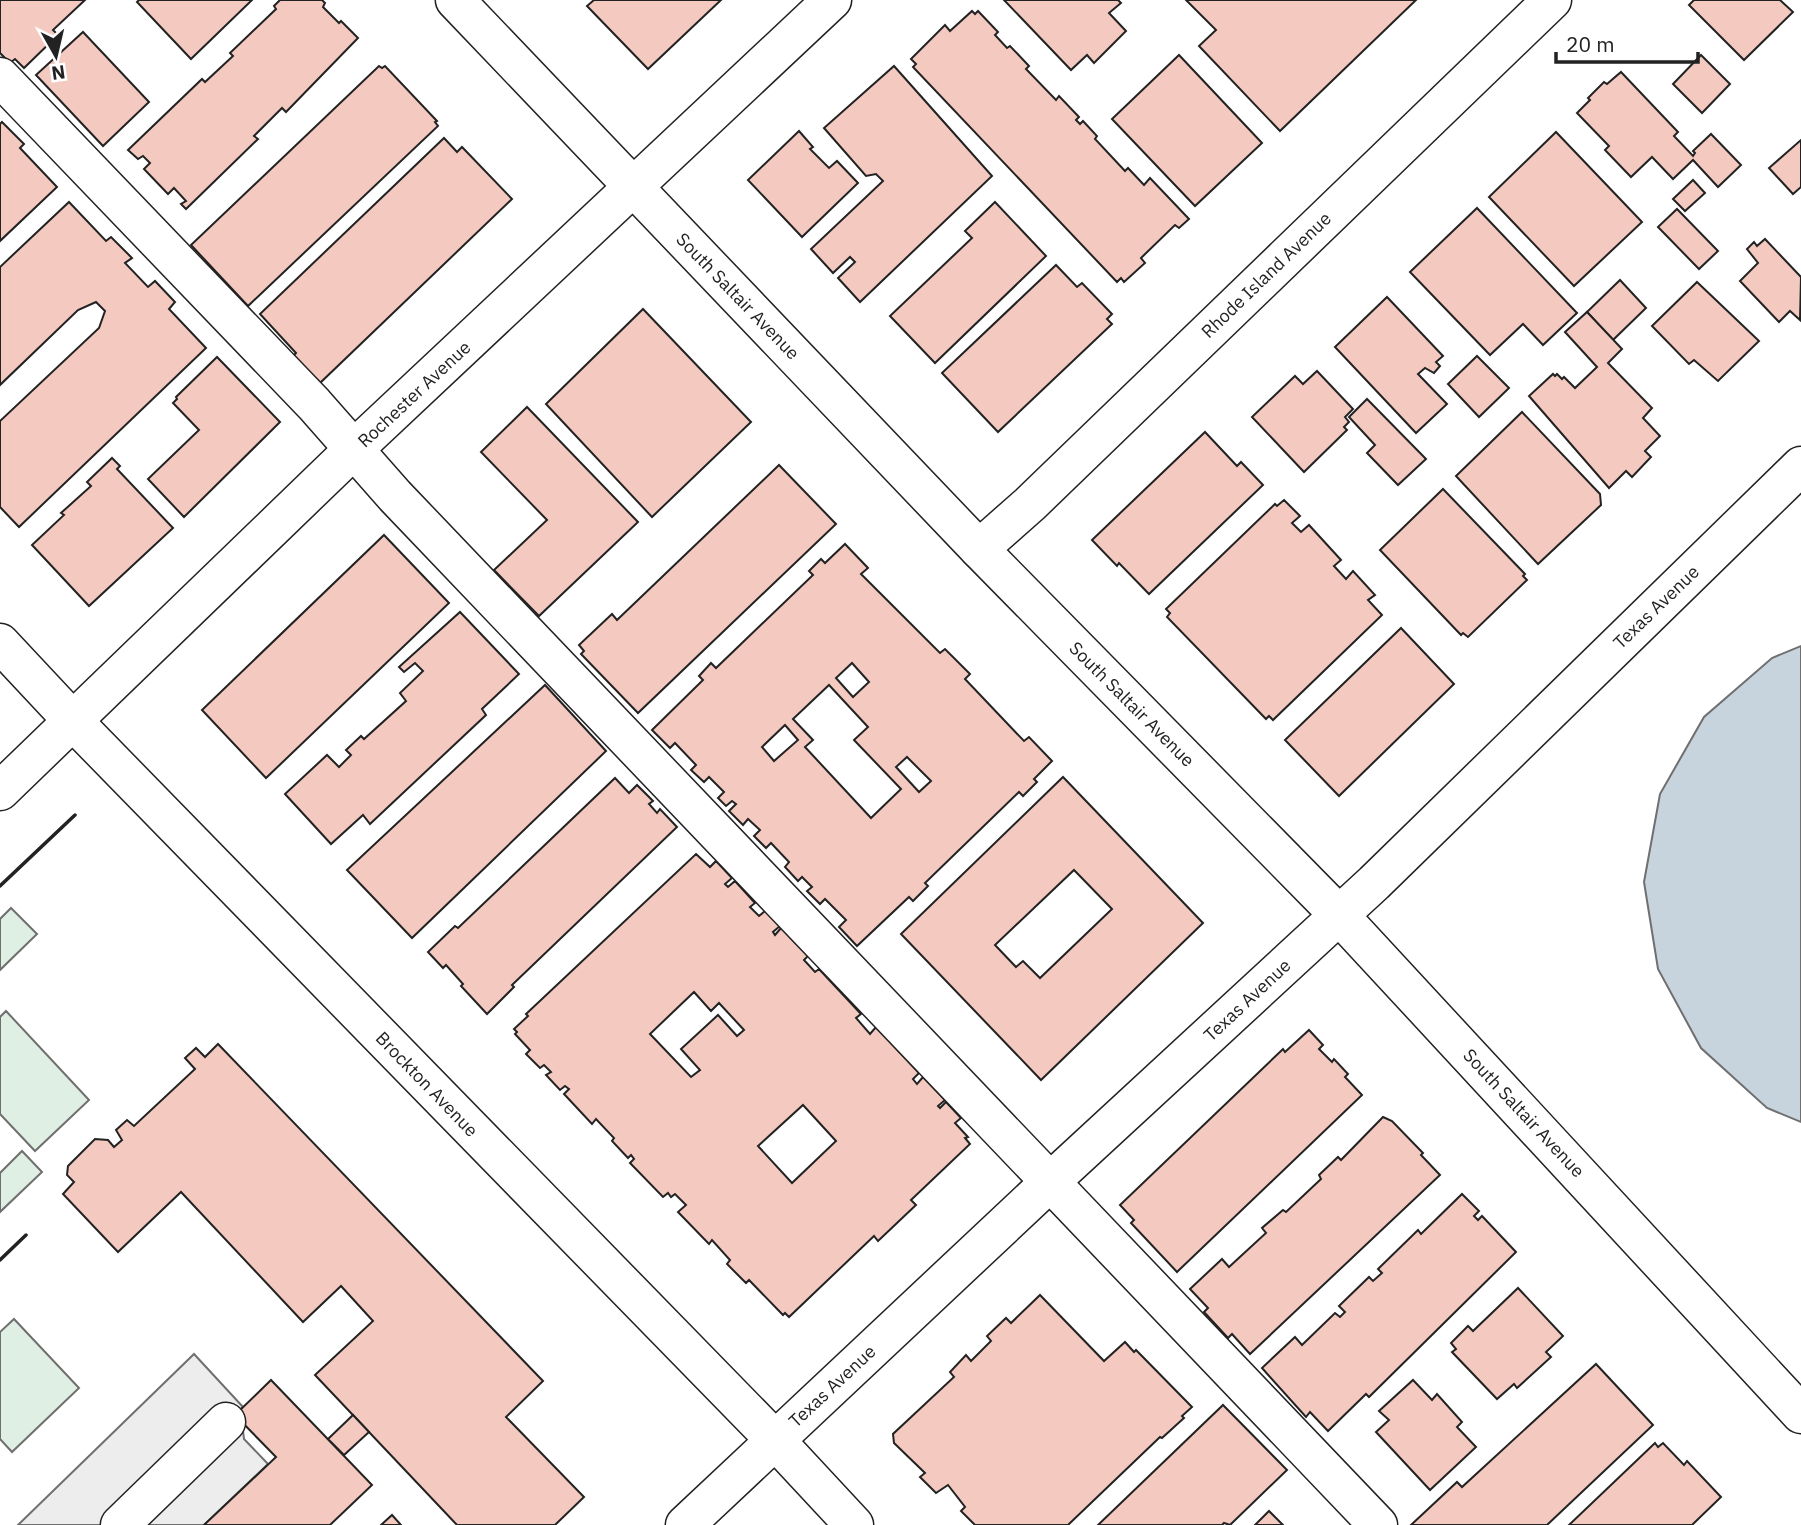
<svg xmlns="http://www.w3.org/2000/svg" width="1801" height="1525" font-family="'IBM Plex Sans',sans-serif">
<rect width="100%" height="100%" fill="#fff"/>
<g fill="#e0efe3" stroke="#6f6f6f" stroke-width="2">
<polygon points="11,908 37,934 0,970 0,919"/>
<polygon points="6,1011 89,1100 35,1151 0,1114 0,1017"/>
<polygon points="22,1151 42,1172 0,1212 0,1173"/>
<polygon points="14,1319 79,1388 12,1452 0,1439 0,1332"/>
</g>
<polygon fill="#ededed" stroke="#6f6f6f" stroke-width="2" points="194,1354 243,1407 235,1415 242,1422 244,1439 268,1464 204,1525 18,1525"/>
<polygon fill="#c7d3dd" stroke="#6f6f6f" stroke-width="2" points="1801,646 1801,1122 1767,1108 1701,1048 1658,969 1644,882 1660,794 1704,717 1772,658"/>
<g fill="#f3c9c0" stroke="#222" stroke-width="2" fill-rule="evenodd">
<polygon points="0,0 85,0 53,30 58,35 24,68 15,59 10,63 0,53"/>
<polygon points="139,0 252,0 191,59 137,2"/>
<polygon points="280,0 322,0 325,3 323,7 339,23 341,21 358,38 286,112 282,108 254,136 258,139 186,209 181,204 186,201 174,188 168,194 144,169 150,163 143,156 138,159 128,150 202,79 205,82 233,56 230,53 276,9 274,6"/>
<polygon points="594,0 721,0 648,69 587,6"/>
<polygon points="1004,0 1118,0 1121,3 1109,13 1126,31 1094,63 1087,55 1071,70"/>
<polygon points="1186,0 1416,0 1280,131 1199,46 1216,30"/>
<polygon points="1694,0 1780,0 1793,12 1744,60 1689,5"/>
<polygon points="972,11 975,14 978,11 998,32 995,35 1007,48 1010,46 1029,66 1026,69 1056,100 1059,96 1079,117 1076,120 1080,124 1083,121 1097,136 1095,139 1125,171 1128,168 1144,185 1150,178 1189,219 1179,228 1175,225 1141,258 1145,263 1124,282 1121,278 1117,282 913,67 916,64 911,59 945,25 950,31"/>
<polygon points="83,32 149,102 103,146 36,75"/>
<polygon points="1179,55 1262,143 1195,206 1112,119"/>
<polygon points="1701,55 1730,84 1702,113 1673,84"/>
<polygon points="379,66 382,68 385,66 437,121 435,122 438,126 248,306 191,245"/>
<polygon points="894,66 992,176 860,302 838,278 855,262 850,257 833,273 811,249 883,181 876,174 866,176 824,128"/>
<polygon points="1621,72 1678,132 1674,136 1693,156 1695,153 1693,151 1711,134 1741,165 1718,187 1693,160 1673,179 1652,157 1631,177 1605,150 1609,146 1577,113 1590,100 1588,98 1604,82 1607,84"/>
<polygon points="2,122 24,144 20,148 57,187 0,241 0,124"/>
<polygon points="799,131 813,147 810,149 829,168 837,161 858,183 802,237 748,180"/>
<polygon points="1556,132 1642,222 1574,286 1489,197"/>
<polygon points="444,138 457,152 462,147 512,199 320,383 293,356 296,353 260,314"/>
<polygon points="1801,140 1801,187 1793,194 1769,168"/>
<polygon points="1693,180 1705,193 1685,211 1673,199"/>
<polygon points="69,202 106,241 111,237 132,258 125,263 148,287 155,281 175,302 169,309 206,348 19,527 0,507 0,421 99,328 105,311 96,302 78,310 0,385 0,267"/>
<polygon points="995,202 1046,256 935,363 890,316 972,238 965,231"/>
<polygon points="1477,208 1577,313 1543,345 1523,324 1490,355 1410,272"/>
<polygon points="1677,209 1718,251 1699,269 1658,227"/>
<polygon points="1765,239 1801,277 1800,320 1790,311 1779,322 1740,281 1758,263 1747,249 1754,242 1757,246"/>
<polygon points="1056,265 1077,287 1082,283 1112,314 1107,319 1112,324 998,432 942,373"/>
<polygon points="1620,280 1646,308 1613,340 1587,312"/>
<polygon points="1697,282 1759,341 1718,381 1694,360 1689,364 1652,326"/>
<polygon points="1387,297 1443,356 1436,362 1440,366 1434,373 1425,368 1418,374 1447,404 1416,433 1335,347"/>
<polygon points="643,309 751,422 652,517 546,404"/>
<polygon points="1587,312 1622,349 1608,363 1652,408 1643,418 1660,436 1645,451 1651,457 1632,477 1626,471 1609,488 1529,396 1553,374 1555,376 1557,374 1562,379 1564,377 1575,388 1597,367 1565,332"/>
<polygon points="1477,356 1509,388 1479,417 1448,384"/>
<polygon points="217,357 280,422 184,517 148,479 199,430 173,403 177,399 176,397"/>
<polygon points="1317,371 1353,409 1345,417 1349,422 1344,427 1347,430 1304,472 1252,417 1295,376 1303,384"/>
<polygon points="1367,399 1426,459 1398,485 1367,453 1375,445 1349,417"/>
<polygon points="527,407 638,522 539,616 494,570 547,520 481,452"/>
<polygon points="1522,412 1600,494 1601,505 1538,564 1456,476"/>
<polygon points="1205,432 1237,466 1241,462 1263,485 1149,594 1119,563 1117,566 1092,540"/>
<polygon points="112,458 120,466 117,469 173,528 89,606 32,545 64,515 61,513 91,486 87,482"/>
<polygon points="779,465 836,524 638,713 581,654 584,651 579,645 612,614 617,620"/>
<polygon points="1443,489 1525,574 1523,576 1527,580 1468,637 1463,633 1461,635 1380,550"/>
<polygon points="1284,500 1300,516 1292,523 1301,532 1309,525 1341,560 1334,566 1346,579 1353,571 1375,595 1368,600 1382,615 1273,720 1269,716 1266,719 1167,617 1170,613 1166,609 1275,504 1277,506"/>
<polygon points="384,535 449,603 266,778 202,710"/>
<path d="M845,544L868,568L861,574L940,653L945,649L970,674L965,679L1024,741L1029,737L1052,761L1034,779L1037,782L1023,796L1019,792L925,883L928,886L913,901L909,897L857,946L839,927L846,920L825,899L820,904L807,891L812,887L802,877L798,881L785,867L789,862L771,843L766,848L754,836L760,830L748,819L743,825L729,811L736,804L732,801L726,806L718,798L724,792L709,777L704,782L691,770L696,765L675,743L670,748L652,730L703,680L699,676L711,663L716,668L813,575L809,571L821,559L825,563ZM852,663L869,682L853,697L836,678ZM829,685L868,727L854,740L901,789L871,818L805,747L813,740L793,719ZM785,725L798,740L774,761L762,747ZM907,757L931,781L919,792L896,767Z"/>
<polygon points="460,612 519,674 482,709 486,715 370,824 363,815 331,844 285,794 327,755 339,767 351,755 346,750 361,736 364,739 406,701 400,693 423,671 415,663 404,672 399,667"/>
<polygon points="1401,628 1454,684 1339,796 1285,740"/>
<polygon points="545,685 606,751 412,938 347,870"/>
<path d="M1063,777L1203,923L1041,1080L901,934ZM1074,870L1112,909L1040,978L1023,961L1016,967L995,945Z"/>
<polygon points="615,778 629,793 637,785 653,801 649,804 657,813 660,809 677,827 512,985 514,987 487,1014 461,986 463,984 446,965 443,968 428,952 455,926 458,928"/>
<path d="M696,854L710,867L716,861L732,878L725,884L728,887L735,881L755,903L750,907L759,916L765,911L780,926L773,932L775,935L781,928L808,956L804,960L815,972L819,969L861,1014L856,1018L870,1034L876,1027L919,1073L913,1079L917,1084L923,1077L945,1100L938,1106L940,1108L946,1102L961,1118L955,1123L968,1137L965,1138L970,1144L911,1200L916,1205L878,1241L874,1236L789,1317L785,1313L783,1315L749,1280L746,1283L727,1264L730,1260L712,1240L709,1244L678,1212L686,1205L675,1194L671,1197L668,1193L663,1197L630,1163L634,1159L631,1155L628,1158L612,1141L614,1138L596,1119L592,1124L564,1094L569,1089L565,1086L560,1090L546,1075L551,1072L544,1065L540,1068L526,1054L530,1050L515,1034L517,1032L514,1029L528,1016L526,1014ZM694,992L711,1011L719,1003L744,1030L737,1036L718,1015L681,1049L700,1070L691,1077L650,1034ZM803,1105L836,1141L792,1183L758,1146Z"/>
<polygon points="1309,1030 1323,1045 1319,1049 1332,1062 1334,1059 1348,1074 1345,1077 1362,1095 1177,1272 1131,1223 1134,1220 1120,1205 1283,1049 1285,1052"/>
<polygon points="218,1044 543,1381 506,1417 584,1497 555,1525 457,1525 315,1375 373,1321 341,1286 303,1322 181,1192 118,1252 63,1194 74,1182 67,1175 68,1166 95,1139 108,1140 114,1147 122,1140 116,1130 127,1120 134,1126 195,1069 185,1058 196,1048 205,1057"/>
<polygon points="1383,1117 1392,1121 1423,1153 1421,1155 1440,1175 1250,1354 1232,1334 1228,1338 1204,1312 1208,1308 1190,1289 1222,1259 1229,1267 1266,1233 1262,1228 1283,1210 1286,1212 1321,1179 1319,1175 1338,1157 1341,1160"/>
<polygon points="1462,1194 1479,1211 1474,1216 1478,1220 1482,1216 1516,1252 1369,1397 1366,1394 1328,1431 1310,1412 1306,1417 1262,1368 1295,1337 1302,1345 1335,1313 1340,1317 1345,1312 1339,1306 1369,1277 1373,1281 1382,1273 1378,1269 1418,1230 1421,1234"/>
<polygon points="1518,1288 1563,1336 1546,1352 1551,1357 1517,1388 1514,1384 1497,1399 1452,1352 1456,1349 1451,1343 1468,1326 1473,1331"/>
<polygon points="1040,1295 1104,1361 1125,1342 1134,1352 1136,1350 1192,1407 1182,1416 1184,1418 1162,1438 1160,1437 1068,1525 975,1525 961,1511 965,1507 948,1485 936,1493 920,1477 925,1473 894,1443 893,1434 954,1377 950,1372 966,1355 971,1361 991,1341 987,1336 1006,1318 1011,1323"/>
<polygon points="1596,1364 1653,1425 1547,1525 1411,1525 1457,1482 1462,1487"/>
<polygon points="271,1380 372,1485 330,1525 204,1525 276,1457 235,1415"/>
<polygon points="1413,1380 1432,1400 1437,1394 1462,1422 1457,1427 1476,1447 1430,1490 1376,1432 1389,1420 1379,1411"/>
<polygon points="1223,1405 1287,1470 1230,1525 1224,1523 1222,1525 1098,1525"/>
<polygon points="353,1415 369,1432 344,1455 328,1439"/>
<polygon points="1655,1443 1658,1447 1663,1443 1684,1465 1687,1461 1721,1497 1692,1525 1569,1525"/>
<polygon points="1269,1511 1283,1525 1255,1525"/>
<polygon points="392,1515 401,1525 381,1525"/>
</g>
<g fill="none" stroke-linecap="round" stroke-linejoin="round">
<g stroke="#222" stroke-width="41">
<g id="minor">
<polyline points="455,0 979,549 1339,915 1801,1414"/>
<polyline points="0,77 314,404 395,496 1378,1525"/>
<polyline points="979,549 1030,504 1552,0"/>
<polyline points="0,643 73,721 775,1440 854,1525"/>
<polyline points="0,791 353,450 832,0"/>
<polyline points="120,1525 226,1422"/>
<polyline points="685,1525 1050,1182 1374,883 1801,466"/>
</g>
</g>
<use href="#minor" stroke="#fff" stroke-width="38"/>
<g stroke="#222" stroke-width="3.5">
<polyline points="0,886 75,815"/>
<polyline points="0,1260 26,1235"/>
</g>
</g>
<g text-anchor="middle" dominant-baseline="central" stroke-width="5" stroke-linejoin="round" paint-order="stroke">
<g font-size="18" fill="#222" stroke="#fff">
<text transform="translate(1266 275) rotate(-44)">Rhode Island Avenue</text>
<text transform="translate(738 296) rotate(46)">South Saltair Avenue</text>
<text transform="translate(414 394) rotate(-43)">Rochester Avenue</text>
<text transform="translate(1656 607) rotate(-44)">Texas Avenue</text>
<text transform="translate(1132 704) rotate(45)">South Saltair Avenue</text>
<text transform="translate(1247 1000) rotate(-43)">Texas Avenue</text>
<text transform="translate(427 1084) rotate(46)">Brockton Avenue</text>
<text transform="translate(1524 1113) rotate(47)">South Saltair Avenue</text>
<text transform="translate(832 1386) rotate(-43)">Texas Avenue</text>
</g>
</g>
<g transform="translate(56 56) rotate(172)" stroke="#ffffff" stroke-width="5" paint-order="stroke">
<path d="M0-5L12 26L0 18L-12 26Z" fill="#222222"/>
<text y="-10" font-size="19" font-weight="bold" text-anchor="middle" fill="#222222">N</text>
</g>
<path d="M1556 52v10h142v-10" fill="none" stroke="#222222" stroke-width="3.5"/>
<text x="1566" y="52" font-size="21" fill="#222222" stroke="#ffffff" stroke-width="5" paint-order="stroke">20 m</text>
</svg>
